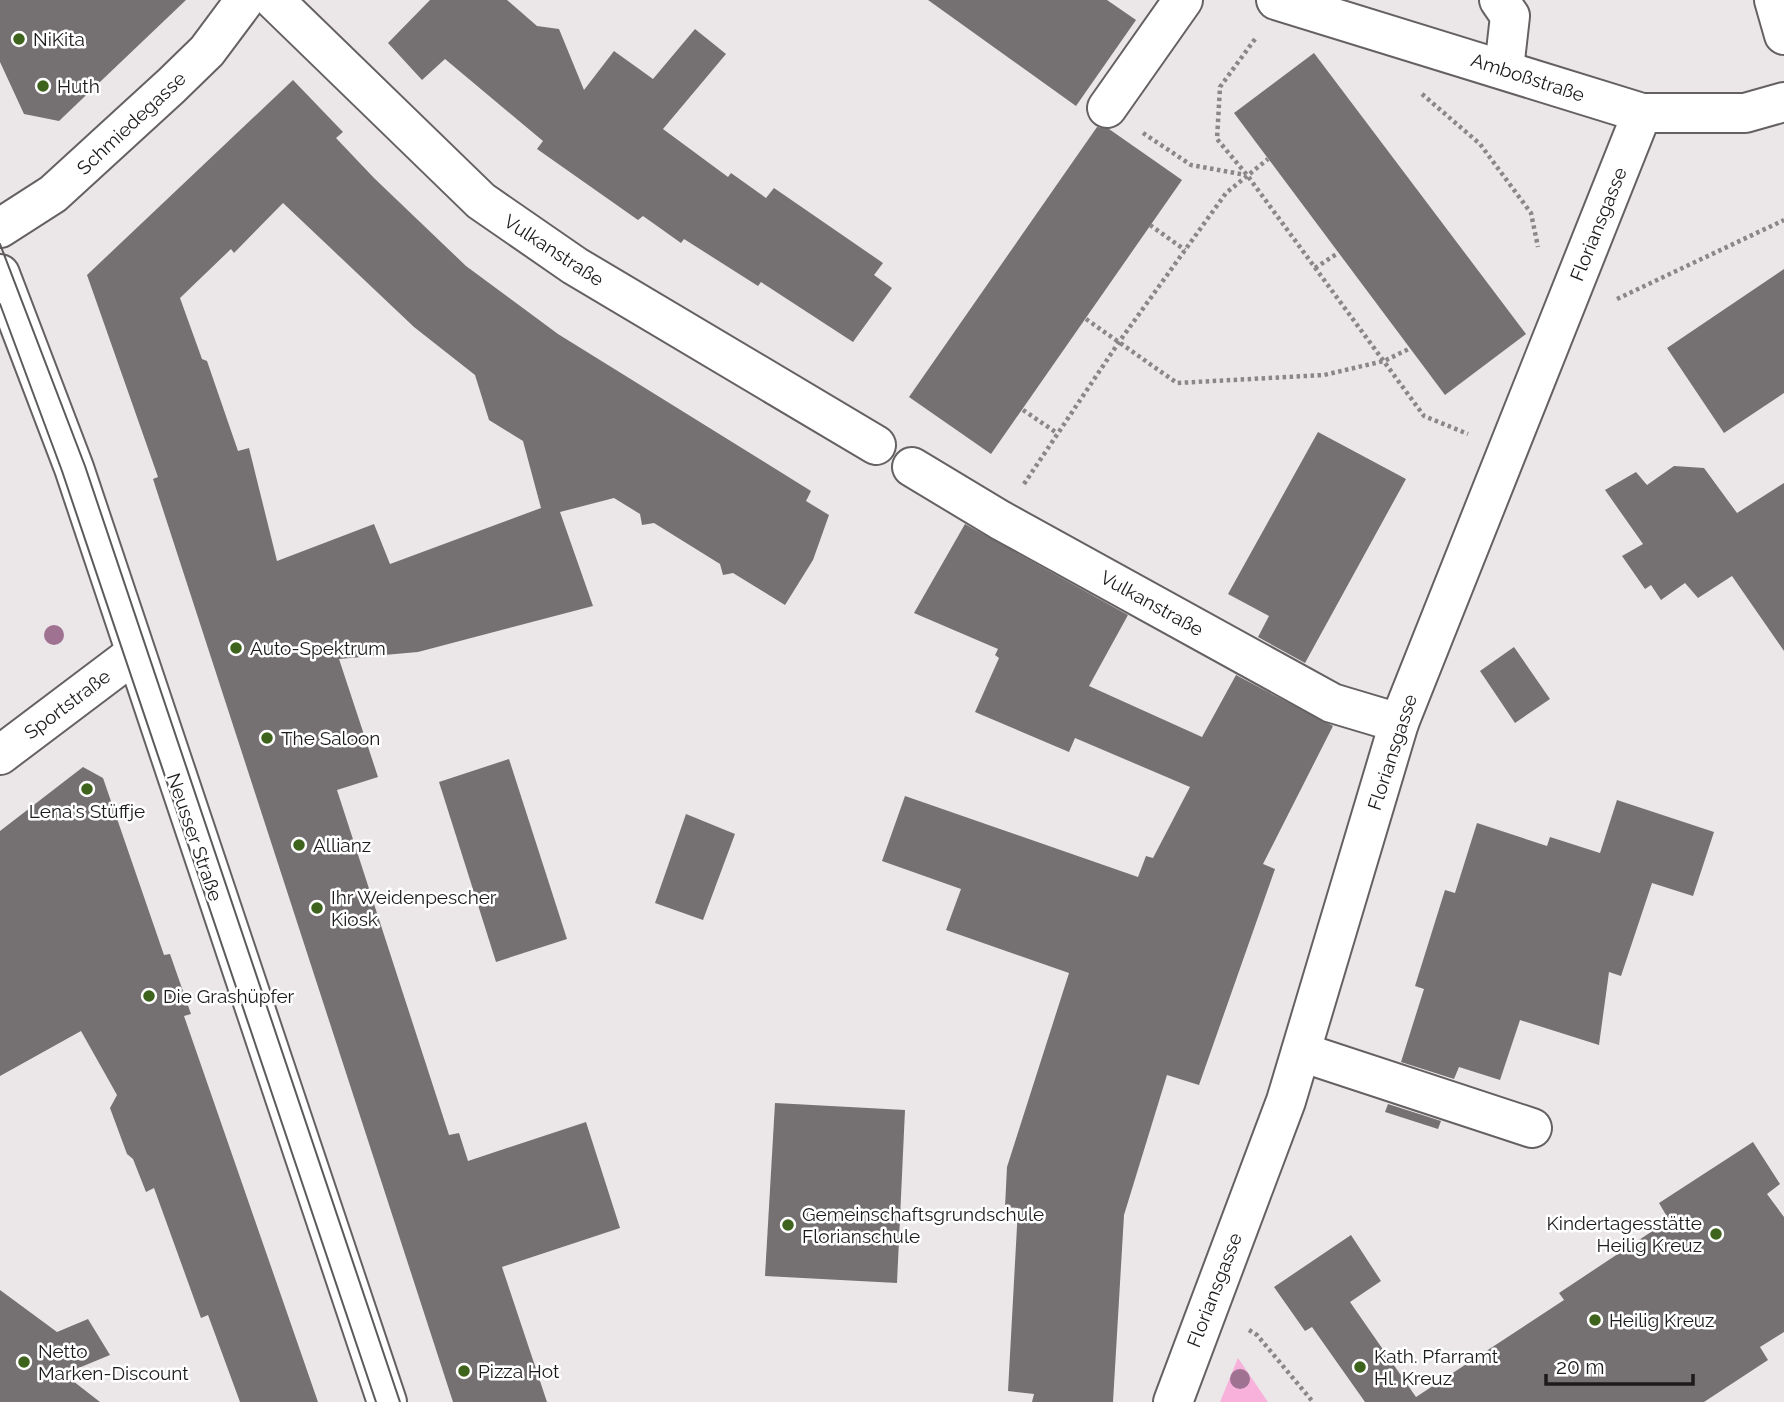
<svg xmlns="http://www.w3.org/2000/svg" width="1784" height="1402" font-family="Raleway,sans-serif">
<rect width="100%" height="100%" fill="#ebe7e9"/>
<polygon fill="#f7b1db" points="1238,1358 1268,1402 1220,1402"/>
<g fill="#757173" fill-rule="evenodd">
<polygon points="0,0 186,0 59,121 24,114 0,62"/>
<polygon points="430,0 507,0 537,26 559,29 584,90 614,51 653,79 695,29 726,54 663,129 728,177 731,173 766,198 774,188 883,263 874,275 892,288 853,342 761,282 758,286 684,239 681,243 643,216 638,220 537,149 543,141 445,59 422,80 388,43"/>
<polygon points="928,0 1107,0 1136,20 1076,106"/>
<polygon points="1314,53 1526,334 1445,395 1234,113"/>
<path d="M293,80L343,132L336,138L374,178L466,266L558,334L811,491L806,501L829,515L813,560L785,605L733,573L723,575L720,564L654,523L642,525L640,514L614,498L560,512L593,606L418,652L339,659L378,777L337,790L449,1135L459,1133L468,1161L586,1122L620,1228L502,1267L547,1402H453L153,479L158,477L87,275ZM283,203L414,327L475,375L489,420L523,441L541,508L390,564L374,524L277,561L249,448L238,451L207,361L202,359L180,298L231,249L234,253Z"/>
<polygon points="1097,127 1109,129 1182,180 991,454 909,397"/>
<polygon points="1784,269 1784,393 1724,433 1667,348"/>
<polygon points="1318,432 1406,479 1305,663 1258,637 1269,616 1228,594"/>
<polygon points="1674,466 1704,468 1737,513 1784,483 1784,651 1732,576 1698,598 1685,583 1661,600 1651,585 1645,589 1622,556 1643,544 1605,490 1636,472 1647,485"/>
<polygon points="965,524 1128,615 1089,686 1202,737 1236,675 1333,726 1263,864 1275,869 1199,1085 1167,1075 1124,1215 1113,1402 1032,1402 1034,1394 1008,1391 1018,1208 1005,1207 1007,1167 1069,973 946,930 961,889 882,861 905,796 1138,877 1146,856 1153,858 1190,787 1075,738 1069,752 975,712 999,658 995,655 998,649 914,613"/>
<polygon points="1514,647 1550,699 1515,723 1480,671"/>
<polygon points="509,759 567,939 496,962 439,782"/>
<polygon points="83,767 103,778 164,955 170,954 191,1014 184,1016 318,1402 240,1402 208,1315 201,1318 154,1188 146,1192 133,1159 127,1154 110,1108 117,1095 81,1031 0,1076 0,831"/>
<polygon points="1617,800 1714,832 1693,896 1652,883 1621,976 1609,972 1599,1045 1520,1020 1500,1080 1459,1067 1454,1079 1401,1062 1424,989 1415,986 1445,890 1455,893 1477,823 1547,846 1550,837 1600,853"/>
<polygon points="686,814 735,834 703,920 655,903"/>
<polygon points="775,1103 905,1110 897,1283 765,1276"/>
<polygon points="1388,1104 1441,1121 1438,1129 1385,1112"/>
<polygon points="1753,1142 1780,1184 1767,1194 1784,1217 1784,1332 1760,1347 1768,1360 1704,1402 1365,1402 1312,1327 1305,1331 1274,1287 1351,1235 1381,1281 1350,1302 1416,1397 1564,1300 1559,1293 1669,1220 1659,1203"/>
<polygon points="0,1290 57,1332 88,1319 110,1355 64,1374 100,1402 0,1402"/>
</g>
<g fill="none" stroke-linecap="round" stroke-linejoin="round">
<g stroke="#656163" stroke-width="42">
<g id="minor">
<polyline points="274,0 481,201 575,266 876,445"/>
<polyline points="1276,0 1642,113 1745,113 1784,102"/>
<polyline points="1499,0 1510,16 1504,69"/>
<polyline points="1774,0 1784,35"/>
<polyline points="1107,108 1183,0"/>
<polyline points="0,228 53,194 171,86 207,51 245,0"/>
<polyline points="912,467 1000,520 1332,703 1399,723"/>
<polyline points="0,755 134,654"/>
<polyline points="1301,1052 1532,1128"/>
<polyline points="1173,1402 1286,1101 1399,723 1642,113"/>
</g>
</g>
<g stroke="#656163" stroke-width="42">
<polyline id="major" points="0,274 74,468 387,1402"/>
</g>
<g stroke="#8a8789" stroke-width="4.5" stroke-dasharray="3.5 3.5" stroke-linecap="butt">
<polyline points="1255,39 1220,87 1217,139 1247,175 1424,416 1468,434"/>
<polyline points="1422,94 1480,144 1531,213 1538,247"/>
<polyline points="1143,133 1191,165 1246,175"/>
<polyline points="1150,225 1185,250"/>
<polyline points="1315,268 1338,253"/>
<polyline points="1617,299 1784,220"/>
<polyline points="1086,319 1177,383 1324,375 1384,361 1411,348"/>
<polyline points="1023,410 1057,433"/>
<polyline points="1024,484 1119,342 1226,193 1268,159"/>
<polyline points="1249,1330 1257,1335 1313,1402"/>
</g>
<use href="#minor" stroke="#fff" stroke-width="38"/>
<use href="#major" stroke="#fff" stroke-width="38"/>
<g stroke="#5d5a5b" stroke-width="2">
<polyline points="0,244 85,466 400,1402"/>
<polyline points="0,304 62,471 376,1402"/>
</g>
</g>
<g fill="#9f7292">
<circle cx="54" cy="635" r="10"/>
<circle cx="1240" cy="1379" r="10"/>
</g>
<g fill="#3e631c" stroke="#fff" stroke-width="2.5">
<circle cx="19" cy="39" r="7"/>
<circle cx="43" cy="86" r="7"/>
<circle cx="236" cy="648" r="7"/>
<circle cx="267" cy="738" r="7"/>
<circle cx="87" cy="789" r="7"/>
<circle cx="299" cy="845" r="7"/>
<circle cx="317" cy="908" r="7"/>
<circle cx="149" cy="996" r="7"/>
<circle cx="788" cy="1225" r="7"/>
<circle cx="1716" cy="1234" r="7"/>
<circle cx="1595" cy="1320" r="7"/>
<circle cx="24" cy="1362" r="7"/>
<circle cx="1360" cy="1367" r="7"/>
<circle cx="464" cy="1371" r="7"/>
</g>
<g text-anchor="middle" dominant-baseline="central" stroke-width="5" stroke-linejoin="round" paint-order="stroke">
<g font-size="19" fill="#1c1a1b" stroke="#fff" text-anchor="start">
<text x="33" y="39">NiKita</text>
<text x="57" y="86">Huth</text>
<text x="250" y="648">Auto-Spektrum</text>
<text x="281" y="738">The Saloon</text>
<text x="87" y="811" text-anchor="middle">Lena's Stüffje</text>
<text x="313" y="845">Allianz</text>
<text x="331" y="897">Ihr Weidenpescher<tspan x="331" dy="22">Kiosk</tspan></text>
<text x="163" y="996">Die Grashüpfer</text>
<text x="802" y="1214">Gemeinschaftsgrundschule<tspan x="802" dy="22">Florianschule</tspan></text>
<text x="1702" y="1223" text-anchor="end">Kindertagesstätte<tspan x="1702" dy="22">Heilig Kreuz</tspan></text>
<text x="1609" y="1320">Heilig Kreuz</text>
<text x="38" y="1351">Netto<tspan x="38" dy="22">Marken-Discount</tspan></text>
<text x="1374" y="1356">Kath. Pfarramt<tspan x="1374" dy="22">Hl. Kreuz</tspan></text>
<text x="478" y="1371">Pizza Hot</text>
</g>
<g font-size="19" fill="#1c1a1b" stroke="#fff">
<text transform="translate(1528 77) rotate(18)">Amboßstraße</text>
<text transform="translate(131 123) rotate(-43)">Schmiedegasse</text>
<text transform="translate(1598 224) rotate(-68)">Floriansgasse</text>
<text transform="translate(554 250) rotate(33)">Vulkanstraße</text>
<text transform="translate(1152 603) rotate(29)">Vulkanstraße</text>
<text transform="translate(67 704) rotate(-37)">Sportstraße</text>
<text transform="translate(1392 752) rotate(-72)">Floriansgasse</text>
<text transform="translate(195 837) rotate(71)">Neusser Straße</text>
<text transform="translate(1214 1290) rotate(-69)">Floriansgasse</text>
</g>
</g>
<path d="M1546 1374v10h147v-10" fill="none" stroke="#1c1a1b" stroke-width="3.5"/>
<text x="1556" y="1374" font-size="21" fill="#1c1a1b" stroke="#ffffff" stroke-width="5" paint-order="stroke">20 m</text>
</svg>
